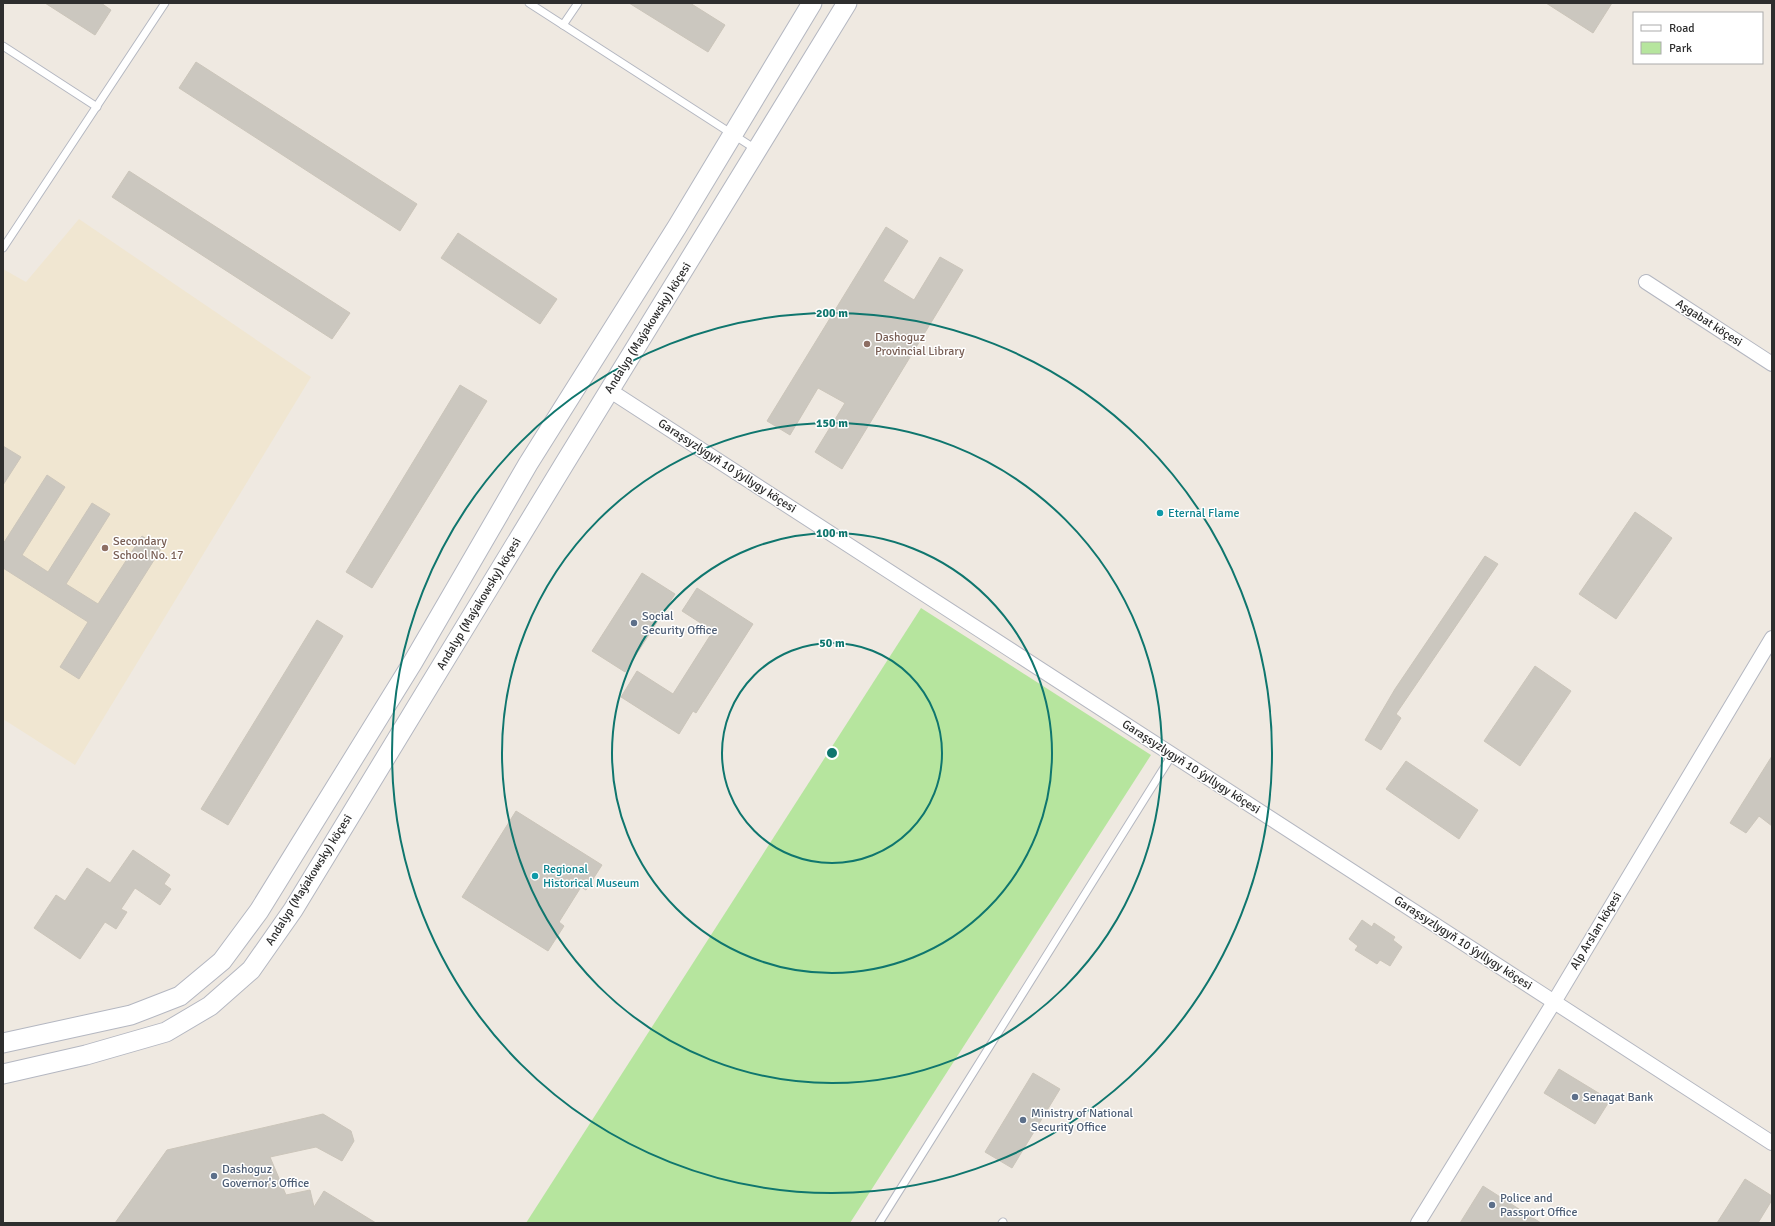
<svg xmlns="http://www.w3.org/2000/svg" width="1775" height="1226" font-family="Signika,sans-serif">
<rect width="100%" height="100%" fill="#efe9e1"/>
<polygon fill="#f0e6d1" points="79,219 311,377 75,765 3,719 3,269 26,282"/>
<polygon fill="#b6e59e" points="921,608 1151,755 850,1223 526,1223"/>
<g fill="#cbc7bf" stroke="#cbc5ba">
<polygon points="45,3 101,3 111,10 95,35"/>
<polygon points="629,3 690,3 725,25 708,52"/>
<polygon points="1546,3 1612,3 1593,33"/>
<polygon points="196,62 417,204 400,231 179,88"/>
<polygon points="129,171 350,313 332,339 112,197"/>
<polygon points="886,227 908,241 883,281 914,300 940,257 963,270 842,469 815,452 845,403 818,388 790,435 767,421"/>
<polygon points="458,233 557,299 540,324 441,258"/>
<polygon points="460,385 487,401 372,588 346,572"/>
<polygon points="3,446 21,457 3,485"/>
<polygon points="47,475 65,487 22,555 48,572 92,503 110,514 66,584 98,604 142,536 161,549 79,679 60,667 88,622 3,568 3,544"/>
<polygon points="1635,512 1672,538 1616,619 1579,594"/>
<polygon points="1485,556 1498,564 1396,714 1401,718 1381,750 1365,740 1395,689"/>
<polygon points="642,573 675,594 625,672 592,651"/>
<polygon points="697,588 753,624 696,713 693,711 679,734 621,697 637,671 673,694 713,631 682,611"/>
<polygon points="317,620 343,636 228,825 201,809"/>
<polygon points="1535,666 1571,691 1520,766 1484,741"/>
<polygon points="1772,756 1772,826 1759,816 1746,833 1730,823"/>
<polygon points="1406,761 1478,810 1459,839 1386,789"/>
<polygon points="516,811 602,865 586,890 581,887 559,922 564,926 548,951 462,897"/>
<polygon points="133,850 170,875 164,884 171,889 160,905 135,888 121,909 127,912 116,929 105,922 80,959 34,928 56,895 65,901 87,868 110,883"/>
<polygon points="1362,920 1372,927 1374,923 1395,937 1393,940 1402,947 1390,966 1380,960 1377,964 1355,950 1358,946 1349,939"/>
<polygon points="1559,1069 1610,1100 1595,1124 1544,1093"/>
<polygon points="1033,1073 1060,1089 1012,1168 985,1152"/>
<polygon points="323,1114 351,1131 354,1141 342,1161 316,1147 270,1157 286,1195 310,1190 314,1207 324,1191 376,1223 115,1223 167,1150"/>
<polygon points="1745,1179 1772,1196 1772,1200 1758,1223 1717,1223"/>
<polygon points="1483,1186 1541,1223 1460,1223"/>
</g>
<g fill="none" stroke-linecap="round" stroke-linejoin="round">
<g stroke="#b4b7c1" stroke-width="9">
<g id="service">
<polyline points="529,3 757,150"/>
<polyline points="563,25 578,3"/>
<polyline points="3,46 97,107"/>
<polyline points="3,248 165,3"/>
<polyline points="879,1223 1172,755"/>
<polyline points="1002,1223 1003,1222"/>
</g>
</g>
<g stroke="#b4b7c1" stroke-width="16">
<g id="minor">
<polyline points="1646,282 1772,364"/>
<polyline points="609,390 1772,1143"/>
<polyline points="1418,1223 1554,1002 1772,638"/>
</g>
</g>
<g stroke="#b4b7c1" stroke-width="21">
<g id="secondary">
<polyline points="3,1043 131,1015 180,996 222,961 259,911 413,662 528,464 677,227 812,3"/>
<polyline points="3,1074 86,1055 166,1032 210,1006 251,970 293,910 563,466 847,3"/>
</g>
</g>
<use href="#service" stroke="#fff" stroke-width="7"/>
<use href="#minor" stroke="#fff" stroke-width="14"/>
<use href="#secondary" stroke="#fff" stroke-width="19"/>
</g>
<g fill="none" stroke="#0f766e" stroke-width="2">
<circle cx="832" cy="753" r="110"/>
<circle cx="832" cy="753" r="220"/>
<circle cx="832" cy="753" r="330"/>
<circle cx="832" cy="753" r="440"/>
</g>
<g fill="#8d6e63" stroke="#fff" stroke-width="1.5">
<circle cx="867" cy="344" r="4"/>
<circle cx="105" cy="548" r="4"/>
</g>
<g fill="#0f9aa8" stroke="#fff" stroke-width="1.5">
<circle cx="1160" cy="513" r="4"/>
<circle cx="535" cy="876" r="4"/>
</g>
<g fill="#5c6f8a" stroke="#fff" stroke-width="1.5">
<circle cx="634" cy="623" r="4"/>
<circle cx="1575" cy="1097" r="4"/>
<circle cx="1023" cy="1120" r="4"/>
<circle cx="214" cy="1176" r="4"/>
<circle cx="1492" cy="1205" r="4"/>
</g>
<g text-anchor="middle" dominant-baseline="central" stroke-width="3" stroke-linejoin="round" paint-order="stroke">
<g font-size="12" fill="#2e2e2e" stroke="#fff">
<text transform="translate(1709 323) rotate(33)">Aşgabat köçesi</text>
<text transform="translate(648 328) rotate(-58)">Andalyp (Maýakowsky) köçesi</text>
<text transform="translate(727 466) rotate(33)">Garaşsyzlygyň 10 ýyllygy köçesi</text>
<text transform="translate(479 604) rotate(-59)">Andalyp (Maýakowsky) köçesi</text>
<text transform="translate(1191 767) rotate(33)">Garaşsyzlygyň 10 ýyllygy köçesi</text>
<text transform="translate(309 880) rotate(-58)">Andalyp (Maýakowsky) köçesi</text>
<text transform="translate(1596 931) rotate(-59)">Alp Arslan köçesi</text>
<text transform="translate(1463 943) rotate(33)">Garaşsyzlygyň 10 ýyllygy köçesi</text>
</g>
<g font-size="12" fill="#785e54" stroke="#fff" text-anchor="start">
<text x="875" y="337">Dashoguz<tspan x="875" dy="14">Provincial Library</tspan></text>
<text x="113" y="541">Secondary<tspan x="113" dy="14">School No. 17</tspan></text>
</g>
<g font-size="12" fill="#0d838f" stroke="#fff" text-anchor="start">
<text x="1168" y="513">Eternal Flame</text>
<text x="543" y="869">Regional<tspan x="543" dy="14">Historical Museum</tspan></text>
</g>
<g font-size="12" fill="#4e5e75" stroke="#fff" text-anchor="start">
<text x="642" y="616">Social<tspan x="642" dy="14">Security Office</tspan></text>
<text x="1583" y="1097">Senagat Bank</text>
<text x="1031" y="1113">Ministry of National<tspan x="1031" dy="14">Security Office</tspan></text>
<text x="222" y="1169">Dashoguz<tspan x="222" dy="14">Governor's Office</tspan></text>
<text x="1500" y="1198">Police and<tspan x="1500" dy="14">Passport Office</tspan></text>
</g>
</g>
<circle cx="832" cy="753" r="6" fill="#0f766e" stroke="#fff" stroke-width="2"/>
<g font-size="12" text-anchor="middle" font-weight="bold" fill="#0f766e" stroke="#fff" stroke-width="3" stroke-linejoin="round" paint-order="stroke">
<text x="832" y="317">200 m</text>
<text x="832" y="427">150 m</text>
<text x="832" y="537">100 m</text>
<text x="832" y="647">50 m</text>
</g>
<rect width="1775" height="1226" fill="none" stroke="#2e2e2e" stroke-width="8"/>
<rect x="1633" y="12" width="130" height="52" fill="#ffffff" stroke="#ababab"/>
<rect x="1641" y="25" width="20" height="6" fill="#ffffff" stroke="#ababab"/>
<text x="1669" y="32" font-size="12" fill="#2e2e2e">Road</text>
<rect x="1641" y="42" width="20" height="12" fill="#b6e59e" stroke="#ababab"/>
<text x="1669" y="52" font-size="12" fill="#2e2e2e">Park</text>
</svg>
